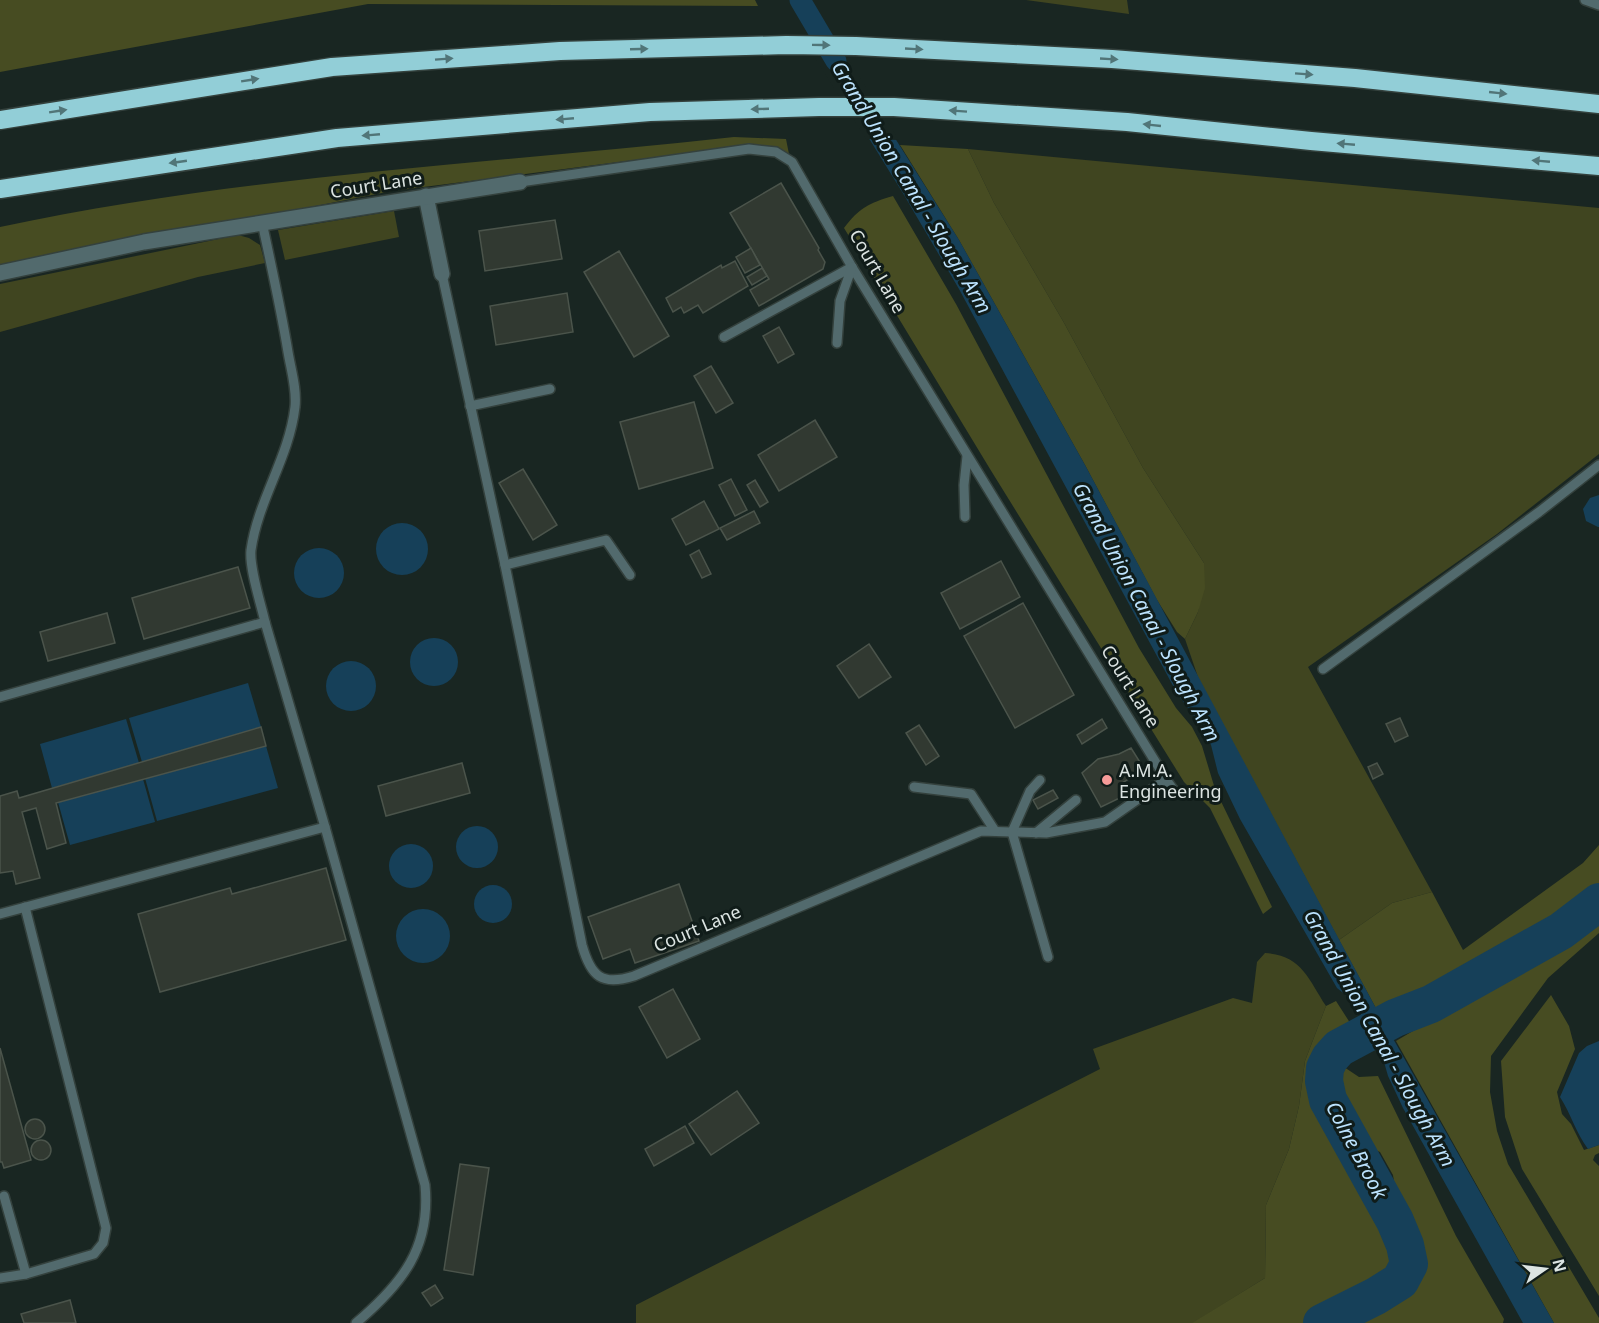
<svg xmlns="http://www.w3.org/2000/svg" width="1599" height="1323" font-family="'Noto Sans',sans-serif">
<rect width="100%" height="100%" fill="#192622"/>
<g fill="#404520">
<polygon points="1026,0 1127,0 1129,14"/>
<polygon points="968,149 1599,208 1599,454 1497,534 1308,667 1432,892 1392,903 1339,940 1199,680 1185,639 1198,612 1204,563 1143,468 1063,321 994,203"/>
<polygon points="394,211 399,237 285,260 278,230"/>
<polygon points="238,235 249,238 260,245 265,263 198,277 0,332 0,284"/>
<path d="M1265,953C1301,955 1308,978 1326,1006L1305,1061L1299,1106L1289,1149L1266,1205L1265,1278L1193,1323H636V1305L1100,1069L1093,1049L1233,998L1252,1003L1257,962Z"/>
</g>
<g fill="#474c22">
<polygon points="0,0 755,0 758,6 368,4 0,72"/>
<path d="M734,137L786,139L789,154L767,146L751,145L392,191L0,268V227C242,175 489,164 734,137Z"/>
<polygon points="900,145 968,149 994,203 1063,321 1143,468 1204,563 1205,588 1198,612 1185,639 1177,632 1157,600 1085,465 959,240"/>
<path d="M893,196L956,304L1139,648L1176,708L1192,727L1202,746L1215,789L1272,907L1263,914L1210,808L1184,782L990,469L844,228C859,208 869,203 893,196Z"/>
<polygon points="1599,845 1599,898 1561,929 1495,966 1378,1012 1339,940 1392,903 1432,892 1463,950 1583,863"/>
<path d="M1599,908V933L1548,978L1491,1056L1490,1092L1497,1131L1508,1164L1599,1318V1323H1554L1396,1041C1466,1000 1535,958 1599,908Z"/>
<polygon points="1551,995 1569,1026 1575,1049 1557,1092 1562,1114 1571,1124 1584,1150 1599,1145 1599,1153 1595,1155 1593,1160 1599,1166 1599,1296 1522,1169 1505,1117 1501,1061"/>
<polygon points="1336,1001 1354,1029 1323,1049 1317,1076 1327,1111 1373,1187 1402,1247 1406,1263 1396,1279 1313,1323 1192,1323 1265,1278 1266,1205 1289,1149 1299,1106 1305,1061 1326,1006"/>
<polygon points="1334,1065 1341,1065 1359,1077 1378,1076 1456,1236 1504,1319 1503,1323 1334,1323 1406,1283 1415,1262 1408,1235 1399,1213 1393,1175 1380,1152 1365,1146 1337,1110 1332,1088"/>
</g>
<g fill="#164059">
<polygon points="813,48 839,49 959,240 1085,465 1378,1012 1554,1323 1523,1323 1403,1108 1388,1076 1380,1048 1353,1001 1337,988 1240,819 1218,773 1211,745 1201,725 1178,695 959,289 904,195"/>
<polygon points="1599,495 1599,527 1598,527 1586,521 1583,509 1590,498"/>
<circle cx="402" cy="549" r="26"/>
<circle cx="319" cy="573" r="25"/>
<circle cx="434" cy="662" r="24"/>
<circle cx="351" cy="686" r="25"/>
<polygon points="248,683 261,727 142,762 129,718"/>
<polygon points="126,719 139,763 52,788 40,744"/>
<polygon points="266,746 278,788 157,821 145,778"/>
<polygon points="143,779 155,822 70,845 58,802"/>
<circle cx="477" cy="847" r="21"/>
<circle cx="411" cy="866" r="22"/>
<circle cx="493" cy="904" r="19"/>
<circle cx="423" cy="936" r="27"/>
<path d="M1599,1041V1145L1588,1149C1576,1133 1571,1114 1560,1097L1579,1053L1587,1046Z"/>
</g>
<polygon fill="#192622" points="841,47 899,140 866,139 810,50"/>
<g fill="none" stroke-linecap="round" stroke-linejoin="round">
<polyline stroke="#164059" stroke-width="21" points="800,0 836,61"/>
<polyline stroke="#164059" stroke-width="38" points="1322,1323 1376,1296 1400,1281 1409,1264 1405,1245 1395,1221 1328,1100 1324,1081 1325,1068 1330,1058 1339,1048 1395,1018 1431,1004 1561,931 1599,902"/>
</g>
<g fill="#313931" stroke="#4b544b" stroke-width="1.5">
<polygon points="781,183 819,248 818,250 825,262 823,269 759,306 750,290 769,279 730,213"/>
<polygon points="555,220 562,259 485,271 479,231"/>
<polygon points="751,248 760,265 745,273 736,257"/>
<polygon points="619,251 669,336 634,357 584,272"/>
<polygon points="735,261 748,286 703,313 698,305 684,313 681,307 673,312 666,298 721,265 722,268"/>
<polygon points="762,268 767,276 752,285 747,277"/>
<polygon points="567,293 573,332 496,345 490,306"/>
<polygon points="779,327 794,354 778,363 763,336"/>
<polygon points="711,366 733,403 716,413 694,376"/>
<polygon points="694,402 713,468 639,489 620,422"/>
<polygon points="815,420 837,457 779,491 758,455"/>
<polygon points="523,469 557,525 533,540 499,483"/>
<polygon points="731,479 747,510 735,516 719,485"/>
<polygon points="755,480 768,502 760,507 747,485"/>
<polygon points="704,501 719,529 686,545 672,519"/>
<polygon points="754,511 760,523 727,540 720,528"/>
<polygon points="699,550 711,574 702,578 690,555"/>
<polygon points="1001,561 1020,597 960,629 941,593"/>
<polygon points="238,567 250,608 144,639 132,598"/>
<polygon points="1023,603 1074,695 1015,728 964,636"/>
<polygon points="107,613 115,643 48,661 40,632"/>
<polygon points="869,644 891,677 859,698 837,666"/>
<polygon points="1400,718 1408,736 1395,742 1386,724"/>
<polygon points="1102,719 1107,728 1082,744 1077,735"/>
<polygon points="919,725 939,756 926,765 906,733"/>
<polygon points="261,727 266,746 56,803 66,843 47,849 36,808 22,812 40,878 16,884 13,871 0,873 0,796 17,791 19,798"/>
<polygon points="1131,748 1143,767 1131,774 1132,777 1122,783 1128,794 1101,807 1082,773 1098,759 1119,754"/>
<polygon points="462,763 470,793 386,816 378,786"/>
<polygon points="1377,763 1383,774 1373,779 1368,767"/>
<polygon points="1053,790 1058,798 1038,809 1033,800"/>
<polygon points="326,868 346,940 160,992 138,914 230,888 232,894"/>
<polygon points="679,884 699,941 635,963 630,949 603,959 588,917"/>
<polygon points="673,989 700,1039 667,1058 639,1007"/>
<polygon points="0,1048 31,1160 4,1168 2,1162 0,1162"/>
<polygon points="737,1091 759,1123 711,1155 689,1124"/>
<circle cx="35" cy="1129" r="10"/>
<polygon points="685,1126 694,1143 654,1166 645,1149"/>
<circle cx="41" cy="1150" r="10"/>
<polygon points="460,1164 489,1168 473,1275 444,1270"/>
<polygon points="435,1285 443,1298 431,1306 422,1293"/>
<polygon points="70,1300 76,1323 24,1323 21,1314"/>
</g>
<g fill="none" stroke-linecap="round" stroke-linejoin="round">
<g stroke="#34413d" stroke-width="12">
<g id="service">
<polyline points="1585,0 1599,5"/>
<path d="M262,222C271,265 281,309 288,352C291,370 297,389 295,407C289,458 258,500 251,550C249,568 261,604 265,622"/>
<path d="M442,274L505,565L582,945C591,977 602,986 634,976L981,831L1046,833L1105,822L1161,783L1163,778L1161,771L852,267L792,162L776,152L749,149L520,182"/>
<polyline points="724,337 852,267"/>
<polyline points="837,343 840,301 852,267"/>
<polyline points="470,406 550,389"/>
<polyline points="965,517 964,485 967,456"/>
<polyline points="505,565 606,540 630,575"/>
<polyline points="1323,669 1539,512 1599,465"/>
<path d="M0,697L265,622L325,827L425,1185C431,1248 402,1284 356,1323"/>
<polyline points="1162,774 1175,792"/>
<polyline points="1040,780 1030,791 1012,832 1048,957"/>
<polyline points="914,787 971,794 995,831"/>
<polyline points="1036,833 1076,800"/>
<polyline points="0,914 325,827"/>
<polyline points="4,1196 26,1274"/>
<polyline points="0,1278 26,1274 94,1254 103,1243 106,1228 25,907"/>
</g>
</g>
<g stroke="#34413d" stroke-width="18">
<g id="minor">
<polyline points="426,196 442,274"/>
<polyline points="0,273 144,242 520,182"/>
</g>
</g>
<g stroke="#34413d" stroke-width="21">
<g id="motorway">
<polyline points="0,120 332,67 560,51 786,45 856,46 1112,59 1355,78 1599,104"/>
<polyline points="0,189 337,138 650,112 819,107 894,107 1127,122 1311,141 1599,166"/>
</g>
</g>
<use href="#service" stroke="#526a6d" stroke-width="9"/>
<use href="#minor" stroke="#526a6d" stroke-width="15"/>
<use href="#motorway" stroke="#92ced7" stroke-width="18"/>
</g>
<defs><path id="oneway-solid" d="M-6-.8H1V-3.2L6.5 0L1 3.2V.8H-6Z" transform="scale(1.5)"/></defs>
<g fill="#517578">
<use href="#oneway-solid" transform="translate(821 45) rotate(1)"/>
<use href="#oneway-solid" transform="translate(639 49) rotate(-2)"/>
<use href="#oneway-solid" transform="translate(914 49) rotate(3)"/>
<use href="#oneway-solid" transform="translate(444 59) rotate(-4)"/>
<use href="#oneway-solid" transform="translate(1109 59) rotate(3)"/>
<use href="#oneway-solid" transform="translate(1304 74) rotate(4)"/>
<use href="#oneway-solid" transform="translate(250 80) rotate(-9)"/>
<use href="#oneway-solid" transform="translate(1498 93) rotate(6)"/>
<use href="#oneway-solid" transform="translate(760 109) rotate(178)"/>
<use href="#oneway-solid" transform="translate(58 111) rotate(-9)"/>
<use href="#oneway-solid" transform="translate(958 111) rotate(-176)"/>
<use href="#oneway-solid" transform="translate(565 119) rotate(175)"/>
<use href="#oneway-solid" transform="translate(1152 125) rotate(-174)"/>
<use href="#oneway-solid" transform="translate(371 135) rotate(175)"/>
<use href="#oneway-solid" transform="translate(1346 144) rotate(-175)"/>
<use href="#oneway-solid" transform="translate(1541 161) rotate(-175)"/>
<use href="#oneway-solid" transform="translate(178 162) rotate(172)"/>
</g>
<circle fill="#f59b98" stroke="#101c19" stroke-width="2" cx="1107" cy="780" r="6"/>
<g text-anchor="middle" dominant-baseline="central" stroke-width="6" stroke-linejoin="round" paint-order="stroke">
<g font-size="18" fill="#dce4e2" stroke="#101c19">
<text transform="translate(376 184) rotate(-9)">Court Lane</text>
<text transform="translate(878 271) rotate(60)">Court Lane</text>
<text transform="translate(1131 686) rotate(58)">Court Lane</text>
<text transform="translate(697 928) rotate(-23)">Court Lane</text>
</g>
<g font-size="18" fill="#dce4e2" stroke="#101c19" text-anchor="start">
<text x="1119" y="770">A.M.A.<tspan x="1119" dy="21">Engineering</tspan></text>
</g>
<g font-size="20" font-style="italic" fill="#bce3fe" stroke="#101c19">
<text transform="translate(912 187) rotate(59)">Grand Union Canal - Slough Arm</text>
<text transform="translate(1147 612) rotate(62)">Grand Union Canal - Slough Arm</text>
<text transform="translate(1380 1038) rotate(61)">Grand Union Canal - Slough Arm</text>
<text transform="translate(1357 1150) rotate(62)">Colne Brook</text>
</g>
</g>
<g transform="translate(1545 1269) rotate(76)" stroke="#101c19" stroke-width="4.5" paint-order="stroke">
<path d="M0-4.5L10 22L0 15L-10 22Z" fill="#dce4e2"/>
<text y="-9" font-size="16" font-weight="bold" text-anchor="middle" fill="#dce4e2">N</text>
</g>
</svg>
